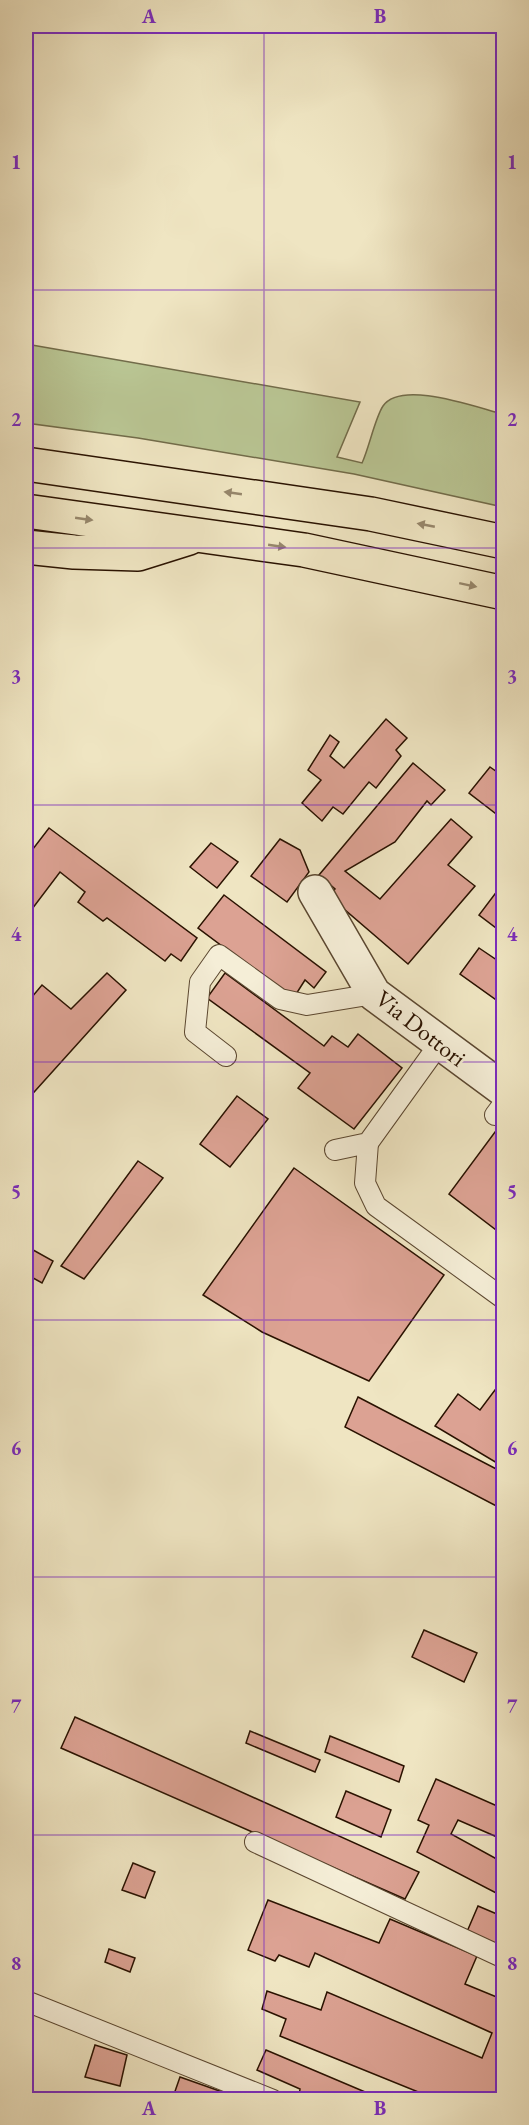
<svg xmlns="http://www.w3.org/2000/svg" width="529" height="2125" font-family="'EB Garamond',serif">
<rect width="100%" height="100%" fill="#efe5c2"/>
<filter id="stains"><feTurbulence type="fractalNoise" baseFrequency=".00333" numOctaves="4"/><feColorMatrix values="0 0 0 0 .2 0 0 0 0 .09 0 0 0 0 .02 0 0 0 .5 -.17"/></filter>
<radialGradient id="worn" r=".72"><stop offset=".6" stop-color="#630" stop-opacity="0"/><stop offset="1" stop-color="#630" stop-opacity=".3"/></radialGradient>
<path fill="#b9c593" stroke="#726c4a" stroke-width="1.5" d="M26,344L360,402L337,457L362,463C369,448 375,418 383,406C401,379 478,408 503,414V507L354,474L138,438L26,423Z"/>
<g fill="#dca293" stroke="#2a1200" stroke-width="1.5">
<polygon points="386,719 407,738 396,750 401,756 376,788 369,782 343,814 333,807 322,821 302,803 321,780 308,770 330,735 339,742 330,756 344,768"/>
<polygon points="413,763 445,790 431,805 427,801 395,842 345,871 380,899 451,819 472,837 448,865 475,886 408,964 330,897 335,889 319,875"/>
<polygon points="490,767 504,777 504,820 469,793"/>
<polygon points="49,828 197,938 181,961 171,954 165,961 107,918 103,921 78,902 85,892 60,872 26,917 26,858"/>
<polygon points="280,839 300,850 309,872 287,902 251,876"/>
<polygon points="211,843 238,862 217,888 190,867"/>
<polygon points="504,882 504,934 479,915"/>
<polygon points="224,895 326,972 314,988 305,980 293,999 198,928"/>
<polygon points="479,948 504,965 502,1004 460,974"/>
<polygon points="107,973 126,990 26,1101 26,1004 42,985 71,1009"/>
<polygon points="225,973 324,1046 332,1036 348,1047 358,1034 402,1068 354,1129 298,1088 310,1073 207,998"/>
<polygon points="237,1096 268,1119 230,1167 200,1144"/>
<polygon points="498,1128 504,1132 504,1236 449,1194"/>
<polygon points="138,1161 163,1178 84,1279 61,1266"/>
<polygon points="294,1168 444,1275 369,1381 262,1332 203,1295"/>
<polygon points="26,1246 53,1261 42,1283 26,1274"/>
<polygon points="504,1378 504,1455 497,1463 435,1426 458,1394 480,1410"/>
<polygon points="358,1397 504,1473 504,1510 345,1427"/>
<polygon points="504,1605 504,1626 496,1622"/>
<polygon points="424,1630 477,1653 464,1682 412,1657"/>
<polygon points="504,1670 504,1686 499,1684"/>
<polygon points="75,1717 419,1872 405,1899 61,1748"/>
<polygon points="250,1731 320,1760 315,1772 246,1743"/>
<polygon points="330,1736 404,1766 399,1782 325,1752"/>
<polygon points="436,1779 504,1809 504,1840 458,1820 451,1834 504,1863 504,1888 500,1895 417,1852 429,1825 418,1820"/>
<polygon points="346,1791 391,1810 381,1837 336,1817"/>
<polygon points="133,1863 155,1872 145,1898 122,1890"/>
<polygon points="268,1900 379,1943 390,1919 477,1956 465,1984 504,2000 504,2100 438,2100 280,2036 286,2019 262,2009 267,1991 321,2010 327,1992 482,2058 492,2033 315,1953 309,1967 279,1955 275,1961 248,1950"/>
<polygon points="478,1906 504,1917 504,1949 466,1934"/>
<polygon points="109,1949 135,1958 130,1972 105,1962"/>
<polygon points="95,2045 127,2055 120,2086 85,2077"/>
<polygon points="266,2050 384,2100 308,2100 299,2096 300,2089 257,2070"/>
<polygon points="180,2077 245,2100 172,2100"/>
</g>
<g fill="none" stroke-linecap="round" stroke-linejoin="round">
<g stroke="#5b4730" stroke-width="22">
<g id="lane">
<polyline points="226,1056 195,1032 200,982 219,955 280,999 307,1005 374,994"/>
<polyline points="495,1115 504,1103"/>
<polyline points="368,1143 365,1183 376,1206 504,1299"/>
<polyline points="335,1150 368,1143 440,1043"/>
<polyline points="255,1842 504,1958"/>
<polyline points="26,2001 273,2100"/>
</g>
</g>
<g stroke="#5b4730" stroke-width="36">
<polyline id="street" points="315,892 374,994 504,1090"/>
</g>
<g stroke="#2a1200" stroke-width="36">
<g id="highway">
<polyline points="26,464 371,514 504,542"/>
<polyline points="26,511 304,550 504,593"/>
<polyline points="26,547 74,552 138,554 189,538"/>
</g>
</g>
<use href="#lane" stroke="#f5eed7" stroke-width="20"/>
<use href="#street" stroke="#f5eed7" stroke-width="33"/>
<use href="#highway" stroke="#efe5c2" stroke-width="33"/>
</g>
<defs><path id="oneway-solid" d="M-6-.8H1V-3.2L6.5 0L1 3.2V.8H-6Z" transform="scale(1.5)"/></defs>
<g fill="#96866b">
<use href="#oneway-solid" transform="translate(233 493) rotate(-172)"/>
<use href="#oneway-solid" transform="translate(84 519) rotate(8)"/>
<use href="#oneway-solid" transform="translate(426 525) rotate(-169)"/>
<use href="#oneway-solid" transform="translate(277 546) rotate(8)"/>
<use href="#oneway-solid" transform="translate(468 585) rotate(12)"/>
</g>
<path fill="none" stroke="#7b2cbf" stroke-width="1.5" stroke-opacity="0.55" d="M264,26V2100M26,290H504M26,548H504M26,805H504M26,1062H504M26,1320H504M26,1577H504M26,1835H504"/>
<g text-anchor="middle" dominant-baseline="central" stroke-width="5" stroke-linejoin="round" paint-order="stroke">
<g font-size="24" fill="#2a1200" stroke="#f5eed7">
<text transform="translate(421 1028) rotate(38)">Via Dottori</text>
</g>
</g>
<rect width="529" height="2125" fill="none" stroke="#efe5c2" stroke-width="66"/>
<rect x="33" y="33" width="463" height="2059" fill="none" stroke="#7b2cbf" stroke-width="2"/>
<g font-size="20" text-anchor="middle" font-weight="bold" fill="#7b2cbf">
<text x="149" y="23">A</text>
<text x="380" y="23">B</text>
<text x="16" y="169">1</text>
<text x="512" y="169">1</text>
<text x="16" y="426">2</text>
<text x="512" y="426">2</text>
<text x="16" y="683">3</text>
<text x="512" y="683">3</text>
<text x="16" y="941">4</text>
<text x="512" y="941">4</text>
<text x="16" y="1198">5</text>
<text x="512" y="1198">5</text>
<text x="16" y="1455">6</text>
<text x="512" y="1455">6</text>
<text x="16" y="1713">7</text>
<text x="512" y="1713">7</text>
<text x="16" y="1970">8</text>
<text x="512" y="1970">8</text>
<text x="149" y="2115">A</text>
<text x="380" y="2115">B</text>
</g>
<rect width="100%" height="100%" filter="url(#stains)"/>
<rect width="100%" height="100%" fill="url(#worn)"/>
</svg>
